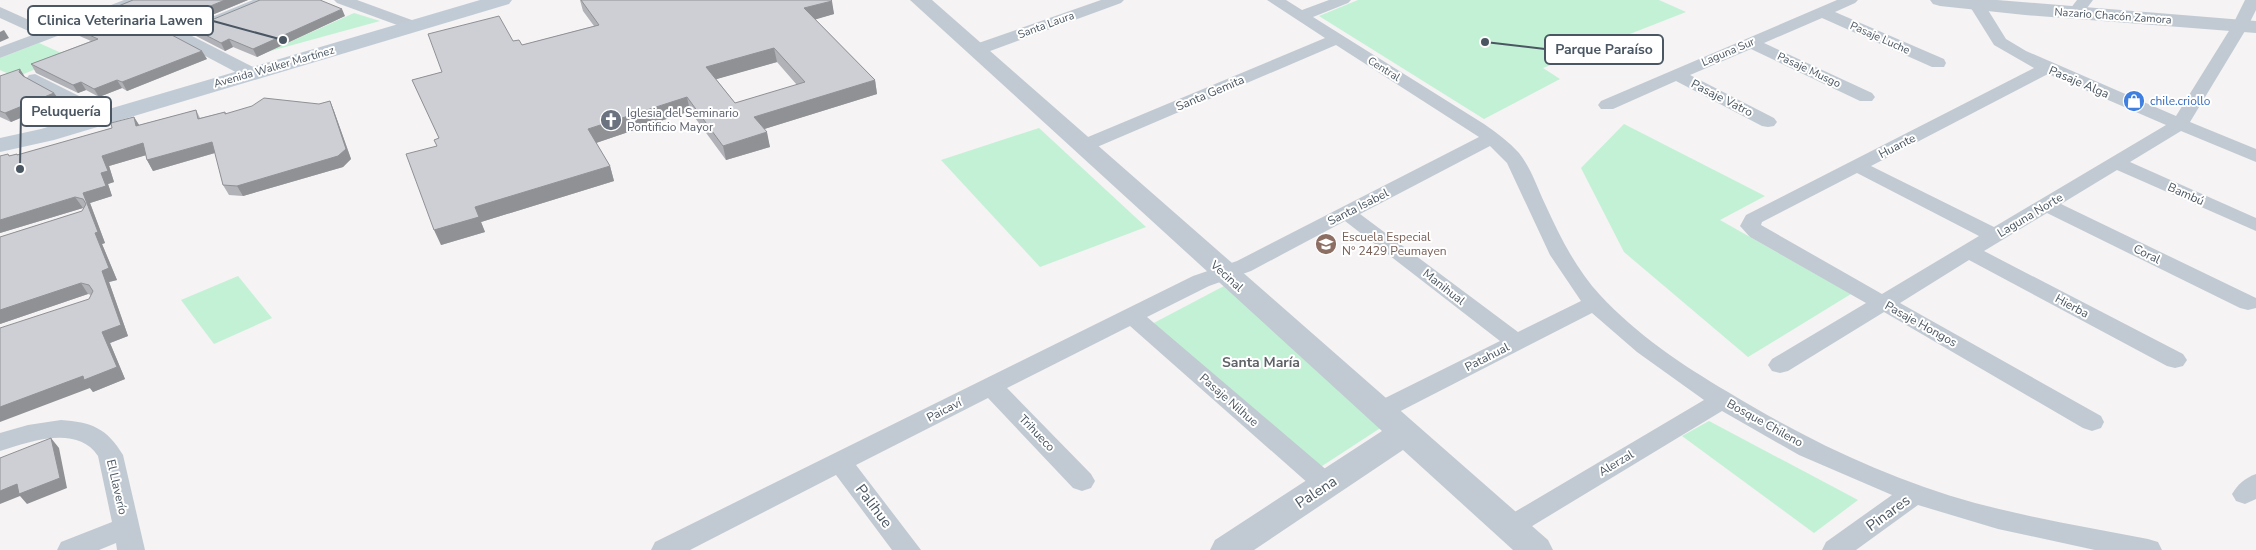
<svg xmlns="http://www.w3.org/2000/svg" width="2256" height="550" font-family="'Nunito Sans',sans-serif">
<rect width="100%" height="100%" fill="#f5f3f3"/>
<g fill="#c3f1d5">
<polygon points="1358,0 1659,0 1686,12 1543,68 1560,79 1484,119 1319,16"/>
<polygon points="354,13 380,21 267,52"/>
<polygon points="39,43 68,56 16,77 0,70 0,58"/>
<polygon points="1624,124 1765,196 1720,220 1851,294 1748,357 1624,252 1581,168"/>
<polygon points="1039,128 1146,227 1040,267 941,160"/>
<polygon points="238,276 272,318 214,344 181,300"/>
<polygon points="1224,286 1382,427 1319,468 1150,325"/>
<polygon points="1709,421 1858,500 1814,533 1682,436"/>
</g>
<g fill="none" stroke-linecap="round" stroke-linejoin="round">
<g fill="#c1cad2" fill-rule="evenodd">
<polygon points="124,0 146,0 143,3 0,58 0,47 35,34 0,18 0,7 49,29"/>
<polygon points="253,0 274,0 271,3 192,36 259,70 262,74 259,78 247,78 173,39 171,36 173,33"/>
<polygon points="334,0 357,0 420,23 422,26 420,29 408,29 337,3"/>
<polygon points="1101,0 1124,0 1121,3 982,54 970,54 968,50 970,46"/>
<path d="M1267,0H1286L1302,10L1329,0H1351L1348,3L1313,17L1484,124C1497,133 1509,142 1519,153C1531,168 1537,187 1545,204C1560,237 1576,269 1600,295C1636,334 1682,365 1728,392C1805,439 1888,479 1975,503C2032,518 2090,528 2148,539L2158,542L2162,550H2095L1998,529L1918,505L1856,550H1822L1826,542L1892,495L1799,455L1722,411L1519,534L1510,537L1501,534L1497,527L1501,520L1704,400L1637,352L1592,313L1389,417L1380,420L1371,417L1368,411L1371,405L1500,341L1345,221L1251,271L1209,286L1147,317L1336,478L1340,485L1336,492L1327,495L1318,492L1130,326L1007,388L1091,474L1095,481L1091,488L1082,491L1073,488L988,398L856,465L921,550H892L836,475L690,550H651L655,542L1193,276L1237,261L1479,137L1336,45L1090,150L1083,152L1076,150L1074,146L1076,142L1325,38ZM1490,146L1507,163L1550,255L1581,301L1518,332L1360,214Z"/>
<polygon points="1837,0 1858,0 1855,3 1835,12 1944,59 1946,63 1944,67 1932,67 1822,18 1764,43 1872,93 1875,97 1872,101 1860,101 1751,49 1690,75 1774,118 1777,122 1774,126 1768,127 1762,126 1676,81 1613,109 1601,109 1598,105 1601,101"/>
<path d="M1977,0L1983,2L2006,39L2026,51L2176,116L2232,26L2245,0H2256V10L2248,26L2190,122L2256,149V162L2181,131L2130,162L2256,218V231L2117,170L2061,204L2256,298V308L2248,310L2240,308L2047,213L1984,251L2183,354L2187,360L2183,366L2175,368L2167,366L1969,260L1900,303L2101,416L2104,422L2101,428L2092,431L2083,428L1884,312L1788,371L1780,373L1772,371L1768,365L1772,359L1866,303L1750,237L1740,226L1746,215L2034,68L1994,45L1969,5L1971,2ZM2048,74L2166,125L1994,227L1871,166ZM1857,173L1979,236L1882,294L1761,225L1762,222Z"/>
<polygon points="2077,0 2093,0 2081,16 2069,16 2067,13"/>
<polygon points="35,74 113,113 116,117 113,121 101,121 29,83 26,79 29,75"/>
<path d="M61,420C91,422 107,428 123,455L145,550H117L116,543L99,550H57L61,542L112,522L98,456C77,424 29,442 0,451V433L28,425Z"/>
<path d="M2256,474V499L2245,504L2236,501L2232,494C2238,484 2245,478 2256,474Z"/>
</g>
<g fill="#c1cad2" fill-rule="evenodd">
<polygon points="910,0 932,0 1548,540 1553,550 1513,550 1403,450 1254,550 1210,550 1215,540 1382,431"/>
<polygon points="1930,0 1997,0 2256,21 2256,33 2025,15 1940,6 1933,4"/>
</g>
<polygon fill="#c1cbd6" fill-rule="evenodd" points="480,0 512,0 509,4 54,140 0,152 0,138 41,129"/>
</g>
<g fill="#b0b2b7" fill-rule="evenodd">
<polygon points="133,0 248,0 171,32 171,34 207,59 127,91 122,88 99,97 86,90 78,93 36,73 31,64 91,41 75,34 70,26"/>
<path d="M580,0H831L834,14L815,19L875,80L877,94L764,129L770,147L726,160L690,111L596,143L610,166L614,181L481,222L485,232L441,245L437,146L439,138L412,80L442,72L513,41L522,45L594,26L583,11ZM777,62L797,85L735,103L716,79Z"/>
<polygon points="345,16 257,57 233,47 225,51 196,36 192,28"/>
<polygon points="0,76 25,77 54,93 60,101 11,122 0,117"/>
<polygon points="330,101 334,111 351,159 343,167 243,196 229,195 223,185 215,153 153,171 147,160 146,155 109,166 114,182 108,184 112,196 90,203 105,243 102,244 117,280 109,282 128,336 110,343 125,379 93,392 90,388 89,299 91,295 88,294 0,324 0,237 82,211 84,209 83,208 0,233 0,156 9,156 17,154 18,155 112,128 134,117 139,125 196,110 200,118 225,112 226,114 319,104"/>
</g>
<g fill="#909195">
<polygon points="225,0 248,0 171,32 169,37 165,29 167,24"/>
<polygon points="832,1 834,14 807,22 804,8"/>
<polygon points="342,9 345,16 257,57 253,49"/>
<polygon points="4,30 9,38 0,42 0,32"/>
<polygon points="229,39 233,47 225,51 221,43"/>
<polygon points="774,48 777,62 710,81 706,67"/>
<polygon points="202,51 207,59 127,91 122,82"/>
<polygon points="20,69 25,77 24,80 19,72"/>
<polygon points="117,80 122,88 99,97 94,89"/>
<polygon points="875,80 877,94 758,131 754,117"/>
<polygon points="81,82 86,90 78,93 73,85"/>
<polygon points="54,93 60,101 11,122 5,113"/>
<polygon points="687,97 690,111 593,144 588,129"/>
<polygon points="330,101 334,111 351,159 343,167 243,196 237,186"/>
<polygon points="134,117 141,128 136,126"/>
<polygon points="767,132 770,147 726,160 723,146"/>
<polygon points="212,142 218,152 153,171 147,160"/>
<polygon points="143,143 150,154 109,166 114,182 108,184 112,196 90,203 105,243 102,244 117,280 109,282 128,336 110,343 125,379 93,392 90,388 0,422 0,407 102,332 102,271 95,233 83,193 101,173 102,156"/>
<polygon points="610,166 614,181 481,222 485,232 441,245 434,230 475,207"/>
<polygon points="75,197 83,208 0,233 0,220"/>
<polygon points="81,283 88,294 0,324 0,310"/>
<polygon points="51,438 59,448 67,488 27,504 20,496 0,504 0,491"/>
</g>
<g fill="#cdcfd5" stroke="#909195" fill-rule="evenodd">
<polygon points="133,0 225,0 167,24 165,29 168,33 202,51 122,82 117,80 94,89 81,82 73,85 31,64 98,39 70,26"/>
<polygon points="260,0 320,0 342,9 253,49 229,39 221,43 192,28"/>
<path d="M581,0H831L832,1L804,8L875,80L754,117L767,132L723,146L687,97L588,129L610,166L475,207L479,217L434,230L406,154L437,146L434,140L439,138L412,80L442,72L428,34L499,16L513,41L519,40L522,45L599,25ZM774,48L805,82L735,103L706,67Z"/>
<polygon points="20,69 19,72 23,76 54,93 5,113 0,111 0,76"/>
<polygon points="264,98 319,104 330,101 346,149 338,156 237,186 223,185 212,142 147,160 143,143 102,156 108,171 101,173 106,186 83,193 98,232 95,233 109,268 102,271 121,325 102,332 117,367 84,380 83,376 0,407 0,328 89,299 93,291 89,285 81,283 0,310 0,237 82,211 86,204 83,199 75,197 0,220 0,156 8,154 9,156 17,154 17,155 112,128 111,123 134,117 136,126 196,110 198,119 225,112 225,114 252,106"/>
<polygon points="51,438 60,478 19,494 17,484 0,491 0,458"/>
</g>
<defs>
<g id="shop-disc" transform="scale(1.125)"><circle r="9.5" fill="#3f7fe0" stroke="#fff"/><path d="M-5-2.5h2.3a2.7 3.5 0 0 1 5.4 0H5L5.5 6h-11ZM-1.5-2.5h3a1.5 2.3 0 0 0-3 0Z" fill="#fff"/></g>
<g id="church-disc" transform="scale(1.125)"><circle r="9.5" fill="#6b7280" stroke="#fff"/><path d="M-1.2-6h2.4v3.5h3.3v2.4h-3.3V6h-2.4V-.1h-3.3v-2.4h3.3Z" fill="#fff"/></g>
<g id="school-disc" transform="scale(1.125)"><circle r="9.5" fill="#8d6e63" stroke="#fff"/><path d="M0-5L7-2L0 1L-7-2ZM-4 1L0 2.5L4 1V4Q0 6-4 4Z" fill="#fff"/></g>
</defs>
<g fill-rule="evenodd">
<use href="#shop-disc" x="2134" y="101"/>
<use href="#church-disc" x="611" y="120"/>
<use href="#school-disc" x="1326" y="244"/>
</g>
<g text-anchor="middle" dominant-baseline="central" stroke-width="4" stroke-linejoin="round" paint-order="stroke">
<g font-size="11" fill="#4a5661" stroke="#fff">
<text transform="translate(2113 16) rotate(4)">Nazario Chacón Zamora</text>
<text transform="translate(1046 25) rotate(-20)">Santa Laura</text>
<text transform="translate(1880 38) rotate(24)">Pasaje Luche</text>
<text transform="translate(1728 52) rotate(-23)">Laguna Sur</text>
<text transform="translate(274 67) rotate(-16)">Avenida Walker Martínez</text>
<text transform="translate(1384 69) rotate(32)">Central</text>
<text transform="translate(1809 70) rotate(25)">Pasaje Musgo</text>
</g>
<g font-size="12" fill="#4a5661" stroke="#fff">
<text transform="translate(2079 82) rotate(23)">Pasaje Alga</text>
<text transform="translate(1210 93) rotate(-23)">Santa Gemita</text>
<text transform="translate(1722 98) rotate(27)">Pasaje Vatro</text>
<text transform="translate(1897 146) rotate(-27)">Huante</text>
<text transform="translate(2186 194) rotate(24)">Bambú</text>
<text transform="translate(1358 207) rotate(-27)">Santa Isabel</text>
<text transform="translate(2030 215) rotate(-31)">Laguna Norte</text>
<text transform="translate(2147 254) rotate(26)">Coral</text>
<text transform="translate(1227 276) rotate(42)">Vecinal</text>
<text transform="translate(1444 287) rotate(38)">Manihual</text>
<text transform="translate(2072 306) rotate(28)">Hierba</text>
<text transform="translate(1921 324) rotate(29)">Pasaje Hongos</text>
<text transform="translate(1487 357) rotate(-27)">Patahual</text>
<text transform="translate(1229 400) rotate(41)">Pasaje Nilhue</text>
<text transform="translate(944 410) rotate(-27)">Paicaví</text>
<text transform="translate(1765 423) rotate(29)">Bosque Chileno</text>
<text transform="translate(1037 433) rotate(46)">Trihueco</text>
<text transform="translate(1616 463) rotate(-31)">Alerzal</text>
<text transform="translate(117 487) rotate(77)">El Llaverío</text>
</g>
<g font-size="12" fill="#366cbe" stroke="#fff" text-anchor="start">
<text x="2150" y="101">chile.criollo</text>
</g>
<g font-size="12" fill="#5b616d" stroke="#fff" text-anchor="start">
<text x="627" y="113">Iglesia del Seminario<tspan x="627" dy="14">Pontificio Mayor</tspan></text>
</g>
<g font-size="12" fill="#785e54" stroke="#fff" text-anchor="start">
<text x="1342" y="237">Escuela Especial<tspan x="1342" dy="14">N° 2429 Peumayen</tspan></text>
</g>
<g font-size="14" font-weight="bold" fill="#5f6368" stroke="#fff">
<text x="1261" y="362">Santa María</text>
</g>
<g font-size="15" fill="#4a5661" stroke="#fff">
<text transform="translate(1316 492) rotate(-33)">Palena</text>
<text transform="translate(874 506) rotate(53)">Palihue</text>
<text transform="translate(1888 513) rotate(-36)">Pinares</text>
</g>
</g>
<path fill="none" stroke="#4a5661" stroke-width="2" d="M283 40L213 21M1485 42L1545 49M20 169L21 111"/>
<g fill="#4a5661" stroke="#fff" stroke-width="2">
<circle cx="283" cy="40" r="5"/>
<circle cx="1485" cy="42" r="5"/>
<circle cx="20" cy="169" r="5"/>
</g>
<g fill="#fff" stroke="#4a5661" stroke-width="2">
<rect x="28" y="6" width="185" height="29" rx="5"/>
<rect x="1545" y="35" width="118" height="29" rx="5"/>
<rect x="21" y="97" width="90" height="29" rx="5"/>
</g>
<g font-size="14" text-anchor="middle" font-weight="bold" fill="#4a5661">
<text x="120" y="25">Clinica Veterinaria Lawen</text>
<text x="1604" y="54">Parque Paraíso</text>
<text x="66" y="116">Peluquería</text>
</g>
</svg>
